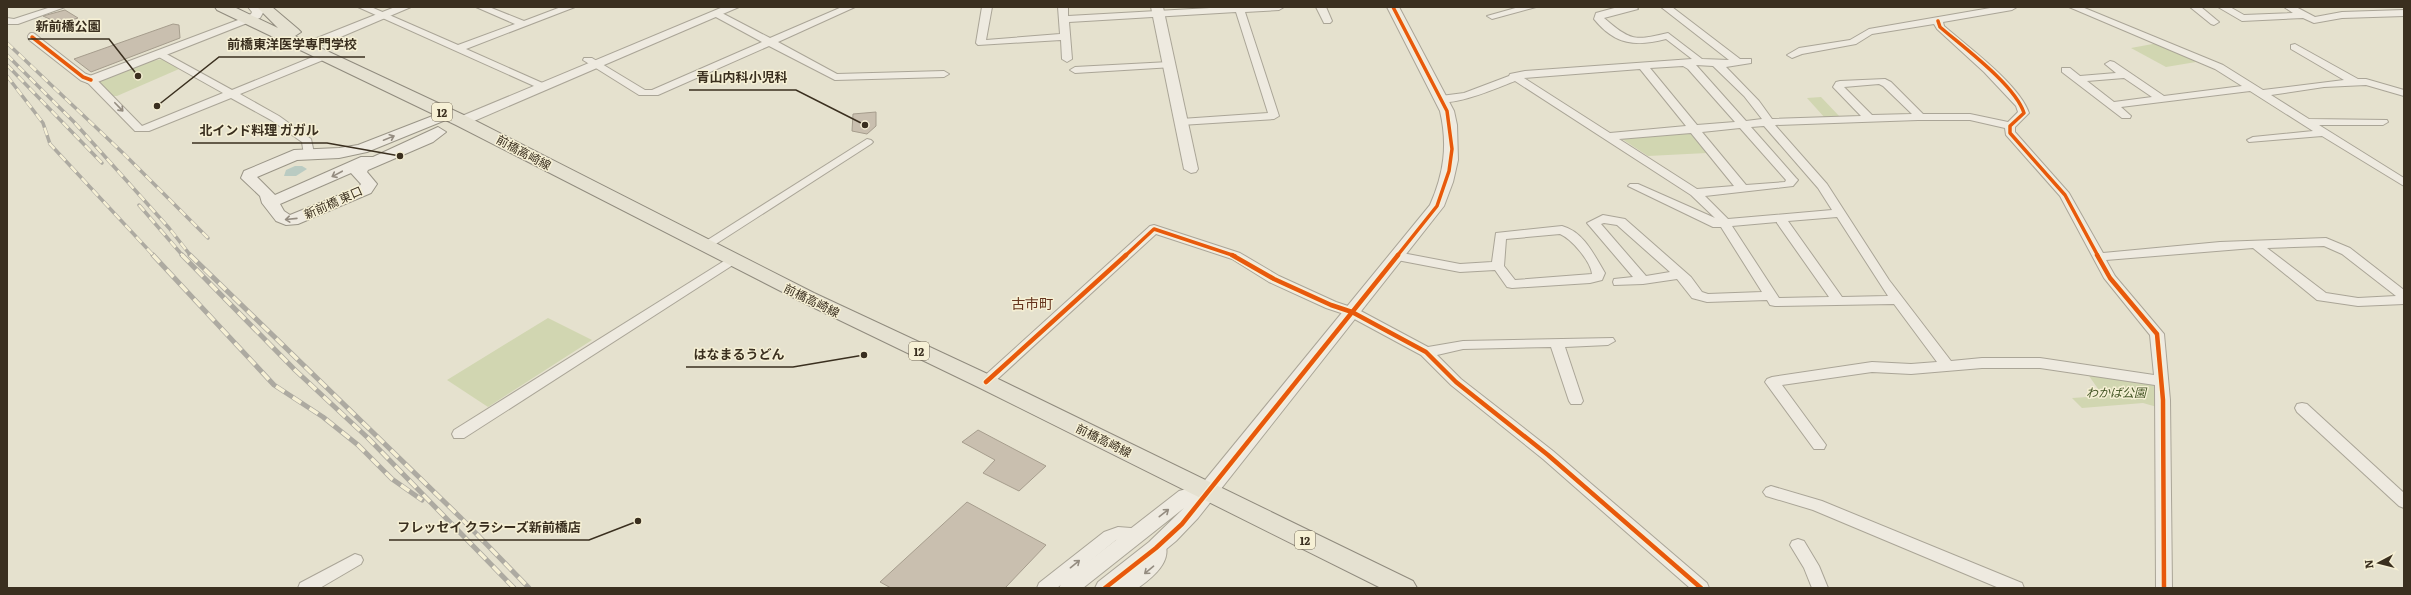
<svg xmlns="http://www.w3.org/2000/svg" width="2411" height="595" font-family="Literata,'Noto Sans JP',serif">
<rect width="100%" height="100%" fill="#e5e1ce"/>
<g fill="#d1d6b1">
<polygon points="2158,43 2202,61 2166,67 2131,48"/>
<polygon points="163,59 179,69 117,96 112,96 97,82 152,61"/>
<polygon points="1821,97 1840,117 1825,118 1807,98"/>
<polygon points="1688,131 1694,134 1707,153 1648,156 1622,139 1622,137"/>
<polygon points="548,318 592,340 488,407 447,380"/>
<polygon points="2087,373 2155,385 2157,407 2143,403 2082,408 2072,398 2103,396"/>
</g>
<polygon fill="#bacbc2" points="295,166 302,166 307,169 296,176 284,176 286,170"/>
<g fill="#c9bfaf" stroke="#a69d8d">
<polygon points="65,10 78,18 60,24 43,16"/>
<polygon points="173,24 179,25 180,38 91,72 74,59"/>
<polygon points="876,112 876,126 867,134 852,131 853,114"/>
<polygon points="978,430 1046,466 1019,491 983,473 995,460 962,442"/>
<polygon points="967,502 1046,545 1005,588 891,588 880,582"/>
</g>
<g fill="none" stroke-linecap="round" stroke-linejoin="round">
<g stroke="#aaa597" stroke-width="10">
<polyline id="pedestrian" points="32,37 83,77 91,80"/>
</g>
<g stroke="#aaa597" stroke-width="2">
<g id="minor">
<polygon points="51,7 65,7 18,24 7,24 7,18 14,19"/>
<polygon points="358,7 371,7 458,45 515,24 476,7 489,7 524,21 561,7 575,7 466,49 547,85 547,89 543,90"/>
<polygon points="842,7 855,7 778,42 837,74 944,71 949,74 944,77 835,80 769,46 658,95 639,95 583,60 584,58 592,58 645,90 652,90 762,42 714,16 714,12 720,12 770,38"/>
<polygon points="982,7 992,7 986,40 1060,34 1058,7 1068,7 1068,16 1228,7 1284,7 1279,10 1245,12 1279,116 1274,119 1181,125 1176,122 1181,119 1268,113 1236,12 1069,22 1072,59 1067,62 1062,59 1061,40 978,45 976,43"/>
<polygon points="1316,7 1326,7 1332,21 1330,23 1324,23"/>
<polygon points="1519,7 1536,7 1492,19 1487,16"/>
<path d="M1618,7H1636L1638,9L1604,18C1631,41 1634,41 1668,33L1702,59L1729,60L1661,7H1672L1740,59H1751V63L1726,67L1759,101L1772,119L1861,116L1833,87L1836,82L1840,81L1885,79L1891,82L1923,114H1970L2008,122L2018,112L2016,106L1984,72L1937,29L1934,24L1872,34L1856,44L1802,54L1792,58L1787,55L1799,48L1850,40L1869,29L1996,7H2017L2012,10L1943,22L1944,26C1968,47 2019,84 2029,113L2015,127V132L2069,193L2103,253L2220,242L2326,238L2350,248L2404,290V304L2358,306L2317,300L2253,248L2106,260L2115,276L2164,334L2170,400L2172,588H2156L2155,385L2040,368H1982L1911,374L1872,372L1782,385L1826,445L1824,449H1814L1765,382L1767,379L1772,377L1872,362L1911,364L1937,362L1894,304L1775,306L1770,305L1767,300L1707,302L1692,298L1677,279L1643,284L1614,285L1613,282L1614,279L1633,277L1587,223L1603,215L1625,219L1691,277L1702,292L1708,294L1762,292L1721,227H1713L1628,186L1630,184H1638L1715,218L1691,195L1515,81C1502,86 1445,111 1436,99L1441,96L1464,93L1509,76L1510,74L1525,71L1692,59L1666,39C1636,47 1615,45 1594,19L1596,13ZM1696,65L1713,66L1744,96L1762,119L1746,121ZM1683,66L1688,69L1735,122L1697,125L1650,68ZM1640,69L1686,126L1610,133L1524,78ZM1879,84L1883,86L1912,114L1872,115L1844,87ZM1918,120H1970L2005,128L2006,135L2060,196L2104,278L2150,335L2154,375L2040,358H1982L1951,361L1889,280L1827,184L1775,125ZM1764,126L1818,188L1832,210L1728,219L1705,196L1793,186L1798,180L1796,178L1751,127ZM1740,128L1786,180L1785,182L1746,185L1702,132ZM1691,133L1734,186L1697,189L1619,139ZM1837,217L1888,296L1842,297L1788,221ZM1777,222V223L1829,297L1779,298L1732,226ZM1604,223L1617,225L1670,272L1646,276L1601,224ZM2324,246L2342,254L2396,296L2358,298L2326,293L2267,248Z"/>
<path d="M2069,7H2082L2223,65L2263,90L2344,80L2291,49V45L2295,44L2358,79H2366L2404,90V96L2366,85L2324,87L2271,95L2309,119L2387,120L2388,122L2383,125H2319L2404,178V186L2322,136L2249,142L2247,140L2253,137L2313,131L2250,91L2121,107L2131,116L2130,118H2122L2062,72V68H2070L2080,76L2116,73L2105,64L2110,61L2114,62L2164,96L2242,86L2215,69ZM2124,78L2152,97L2114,102L2087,81Z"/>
<polygon points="2190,7 2201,7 2219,22 2214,25 2211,24"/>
<polygon points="2218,7 2230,7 2244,15 2293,13 2284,7 2296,7 2315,17 2342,12 2404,10 2404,16 2342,18 2314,23 2303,18 2242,21"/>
<polygon points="161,51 232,90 320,54 328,54 328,58 240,94 279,116 311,139 314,153 308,156 304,155 302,142 271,120 231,98 149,131 135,131 87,82 87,78 95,78 142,126 223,93 157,56 157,52"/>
<polygon points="1169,62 1174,65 1173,67 1075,73 1070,70 1075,67"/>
<polygon points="867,139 871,140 873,142 871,144 708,249 704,250 698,246"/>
<polygon points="1154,225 1240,253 1279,276 1336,302 1357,309 1428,347 1463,341 1613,338 1615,341 1608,345 1565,347 1583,401 1581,404 1571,404 1569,401 1551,347 1463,349 1437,355 1461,379 1553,451 1707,583 1709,588 1690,588 1543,459 1451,385 1421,355 1347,315 1326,308 1269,282 1232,259 1156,234 991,385 981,385 979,382 981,379 1150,226"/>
<path d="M1562,226C1584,232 1594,255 1605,273L1602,280L1590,283L1512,288L1507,287L1495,270L1460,272L1397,260L1391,256L1397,252L1460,264L1492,262L1496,233ZM1560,234C1572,239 1591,262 1592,274L1515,280L1504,266L1506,239Z"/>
<polygon points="732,256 736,257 738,260 736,263 464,438 454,438 452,434 454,430"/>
<polygon points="2302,403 2307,404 2404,493 2404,508 2399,506 2297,412 2295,408 2297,404"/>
<polygon points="1771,486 1822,501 2022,583 2024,588 1999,588 1813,510 1766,496 1763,492 1766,488"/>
<polygon points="1118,527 1144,529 1146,533 1144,537 1116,540 1057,588 1037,588 1039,583 1104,532"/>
<path d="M1158,539L1164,541C1174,561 1152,578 1138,588H1118L1120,583L1148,560L1152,541Z"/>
<polygon points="1798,539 1804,541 1819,566 1828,588 1812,588 1804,568 1790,545 1792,541"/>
<polygon points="355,554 361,556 363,560 361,564 320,588 298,588 300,583"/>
</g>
</g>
<g stroke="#aaa597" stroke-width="2">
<g id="tertiary">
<polygon points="248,7 261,7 264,11 260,18 95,83 87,83 85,80 87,77 238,20 251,14 252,12"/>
<polygon points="395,7 411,7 310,50 302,50 300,47 302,44"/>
<polygon points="723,7 739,7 467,124 457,124 455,121 457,118"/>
<polygon points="1151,7 1163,7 1198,169 1196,172 1191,173 1184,169"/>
<path d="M1387,7H1399L1454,111L1457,125L1458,160L1453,182L1444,206L1198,518L1176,541L1119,588H1095L1098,582L1149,542L1184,508L1083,588H1059L1062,582L1179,491L1201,485L1430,205C1444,173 1448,145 1440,111Z"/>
</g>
</g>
<g stroke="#9a9587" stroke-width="2">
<path id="secondary" d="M448,110L453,111L455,114L453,117L367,152L339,158L297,160L257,177L275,195L361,157H373L438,127L446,132L433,142L368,170L367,172L377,184L371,193L298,224L286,225L276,221L262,203L260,196L241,178L244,171L294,150L339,148L358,145ZM351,173L361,184L359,187L290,215L284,211L280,204Z"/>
</g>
<g stroke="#908b7e" stroke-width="2">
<polygon id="primary" points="215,7 234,7 278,28 257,7 272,7 298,29 301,32 295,36 468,117 814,293 994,377 1413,581 1417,588 1381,588 978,387 800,301 456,125 217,10"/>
</g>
<use href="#pedestrian" stroke="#eeeae0" stroke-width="8"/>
<use href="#minor" fill="#eeeae0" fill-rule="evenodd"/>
<use href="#tertiary" fill="#eeeae0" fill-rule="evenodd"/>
<use href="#secondary" fill="#eeeae0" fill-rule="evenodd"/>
<use href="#primary" fill="#e5e1d1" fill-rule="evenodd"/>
<g stroke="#adaaa1" stroke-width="3.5">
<g id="rail-far1">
<polyline points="7,43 124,154 208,238"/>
<polyline points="7,55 74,122 169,228 191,256"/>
<polyline points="7,65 102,163"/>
<polyline points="7,76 43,123 50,144 154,256"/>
<polyline points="139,205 183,256"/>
</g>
</g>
<g stroke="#adaaa1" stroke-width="5">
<g id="rail">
<polyline points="153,255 274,385 323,417 358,445 392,479 422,500"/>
<polyline points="182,255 295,370 368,438 514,588"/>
<polyline points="190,255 460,517 529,588"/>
</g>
</g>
<use href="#rail-far1" stroke="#f6f0d5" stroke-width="2.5" stroke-dasharray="8" stroke-linecap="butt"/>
<use href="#rail" stroke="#f6f0d5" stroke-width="3.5" stroke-dasharray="10" stroke-linecap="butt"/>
<g stroke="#f6f0d5" stroke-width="5.5">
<g id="cycleway-far1">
<polyline points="1393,7 1447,111 1452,149 1449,171 1437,206 1397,256"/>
<path d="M1938,21L1940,27C1963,47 2015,85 2024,113L2010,126V133L2065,195L2098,256"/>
<polyline points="32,37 83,77 91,80"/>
<polyline points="1125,256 1154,229 1235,256"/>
</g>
</g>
<g stroke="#f6f0d5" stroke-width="7">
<g id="cycleway">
<polyline points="1232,255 1274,279 1331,305 1352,312 1426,352 1456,382 1548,455 1701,588"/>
<polyline points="2097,255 2110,278 2157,334 2163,400 2164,588"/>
<polyline points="986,382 1126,255"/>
<polyline points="1105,588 1156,548 1182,524 1398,255"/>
</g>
</g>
<use href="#cycleway-far1" stroke="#e8590c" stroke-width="3.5"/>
<use href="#cycleway" stroke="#e8590c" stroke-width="4.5"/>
</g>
<defs><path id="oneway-shaft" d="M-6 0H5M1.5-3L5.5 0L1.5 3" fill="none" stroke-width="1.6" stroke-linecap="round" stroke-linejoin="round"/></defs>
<g stroke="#948c80">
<use href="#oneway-shaft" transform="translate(119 107) rotate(46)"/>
<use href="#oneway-shaft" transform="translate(389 138) rotate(-22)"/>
<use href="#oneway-shaft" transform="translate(337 174) rotate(152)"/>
<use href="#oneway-shaft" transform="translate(291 219) rotate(174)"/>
<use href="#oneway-shaft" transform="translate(1164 513) rotate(-38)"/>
<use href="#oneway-shaft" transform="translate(1075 564) rotate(-39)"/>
<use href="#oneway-shaft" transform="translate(1149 570) rotate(140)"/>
</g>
<g text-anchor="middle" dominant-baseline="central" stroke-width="3" stroke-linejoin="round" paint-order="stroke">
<g fill="#f6f0d5" stroke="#726956" stroke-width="1">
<rect x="432" y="103" width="20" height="18" rx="3"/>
<rect x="909" y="342" width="20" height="18" rx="3"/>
<rect x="1295" y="531" width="20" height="18" rx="3"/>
</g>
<g font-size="11" font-weight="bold" fill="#3a2f1f">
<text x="442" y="112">12</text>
<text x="919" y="351">12</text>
<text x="1305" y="540">12</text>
</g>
<g font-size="12" fill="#3a2f1f" stroke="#f6f0d5">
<text transform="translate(524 152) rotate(28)">前橋高崎線</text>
<text transform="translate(333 202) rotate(-24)">新前橋 東口</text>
<text transform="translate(812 300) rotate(26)">前橋高崎線</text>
<text transform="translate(1104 440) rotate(26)">前橋高崎線</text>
</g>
<g font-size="12" font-style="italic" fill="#445626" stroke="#f6f0d5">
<text x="2116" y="392">わかば公園</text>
</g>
<g font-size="14" fill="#66351e" stroke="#f6f0d5">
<text x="1032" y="303">古市町</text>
</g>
</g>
<path fill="none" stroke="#3a2f1f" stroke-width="1.5" d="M138 76L109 39H28M157 106L219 57H365M865 125L796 90H689M400 156L327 143H192M864 355L793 367H686M638 521L589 540H389"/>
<g fill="#3a2f1f" stroke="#f6f0d5" stroke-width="1.5">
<circle cx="138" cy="76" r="4"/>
<circle cx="157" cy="106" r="4"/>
<circle cx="865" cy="125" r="4"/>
<circle cx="400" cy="156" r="4"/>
<circle cx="864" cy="355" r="4"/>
<circle cx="638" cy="521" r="4"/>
</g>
<g font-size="13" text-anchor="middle" font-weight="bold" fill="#3a2f1f" stroke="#f6f0d5" stroke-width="3" stroke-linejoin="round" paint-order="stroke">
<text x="68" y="31">新前橋公園</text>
<text x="292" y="49">前橋東洋医学専門学校</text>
<text x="742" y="82">青山内科小児科</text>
<text x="259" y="135">北インド料理 ガガル</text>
<text x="739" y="359">はなまるうどん</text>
<text x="489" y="532">フレッセイ クラシーズ新前橋店</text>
</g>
<rect width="2411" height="595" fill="none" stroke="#3a2f1f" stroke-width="16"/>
<g transform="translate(2379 563) rotate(263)" stroke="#f6f0d5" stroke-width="3" paint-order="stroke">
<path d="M0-3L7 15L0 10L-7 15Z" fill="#3a2f1f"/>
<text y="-6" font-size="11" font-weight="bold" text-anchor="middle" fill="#3a2f1f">N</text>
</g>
</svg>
